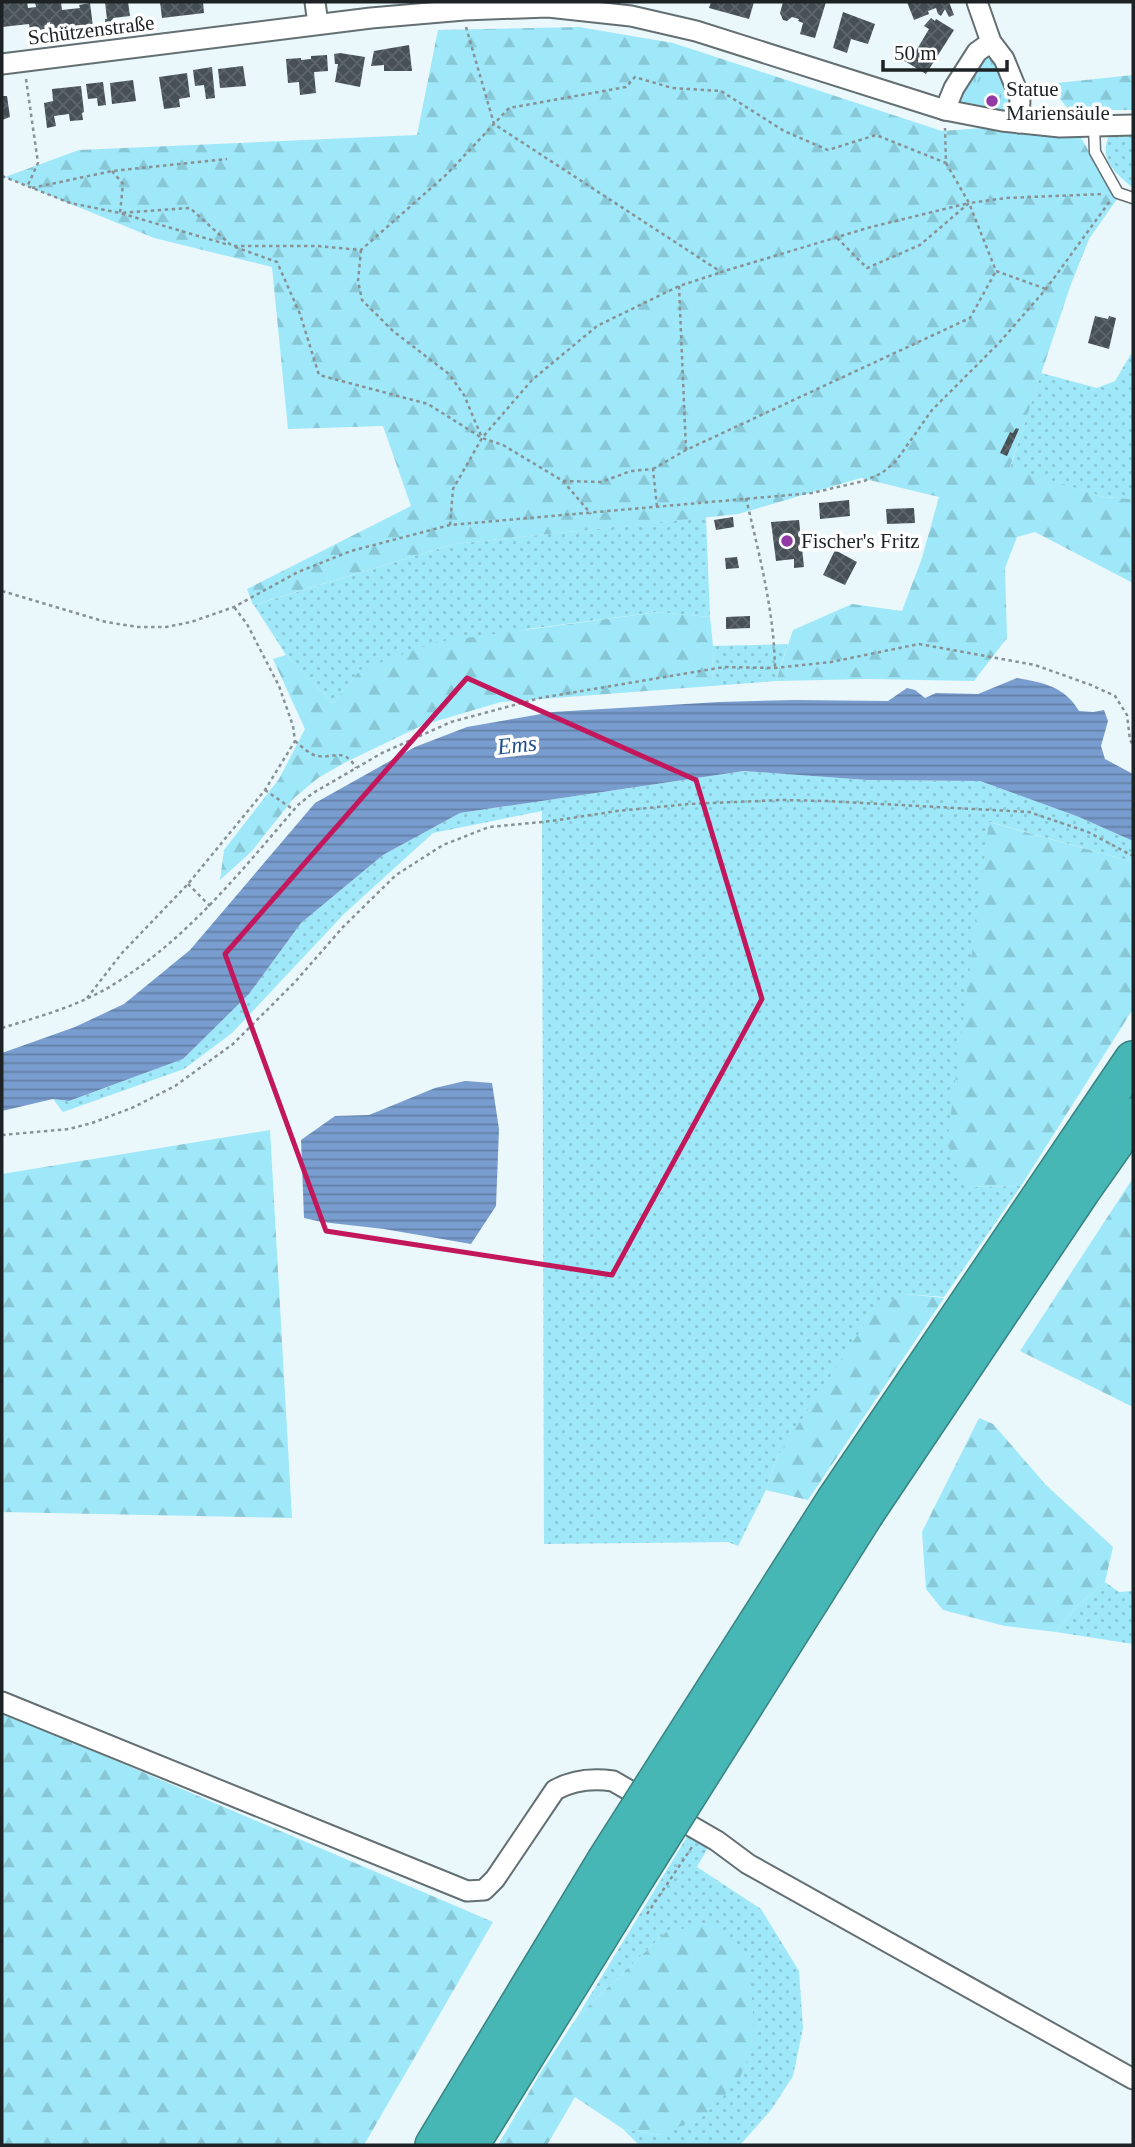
<svg xmlns="http://www.w3.org/2000/svg" width="1135" height="2147" font-family="'Times New Roman',serif">
<defs>
<pattern id="grass-dots" width="8" height="8" patternUnits="userSpaceOnUse" patternTransform="scale(1.75)"><rect width="8" height="8" fill="#9ee8f9"/><path d="M2 2h.1M6 6h.1" fill="none" stroke="#88c7d5" stroke-width="1.8" stroke-linecap="round"/></pattern>
<pattern id="forest-firs" width="22" height="20" patternUnits="userSpaceOnUse" patternTransform="scale(1.75)"><rect width="22" height="20" fill="#9ee8f9"/><path d="M5 1l3.5 6h-7zM16 11l3.5 6h-7z" fill="#88c7d5"/></pattern>
<pattern id="park-tufts" width="24" height="20" patternUnits="userSpaceOnUse" patternTransform="scale(1.75)"><rect width="24" height="20" fill="#9ee8f9"/><path d="M3 7l-1-3M5 7V3M7 7l1-3M15 17l-1-3M17 17v-4M19 17l1-3" fill="none" stroke="#88c7d5"/></pattern>
<pattern id="water-rules" width="6" height="5" patternUnits="userSpaceOnUse" patternTransform="scale(1.75)"><rect width="6" height="5" fill="#799dcf"/><path d="M0 2.5h6" fill="none" stroke="#6380a8"/></pattern>
<pattern id="building-cross-hatch" width="8" height="8" patternUnits="userSpaceOnUse" patternTransform="scale(1.75)"><rect width="8" height="8" fill="#475056"/><path d="M0 0l8 8M0 8l8-8" fill="none" stroke="#5e666b"/></pattern>
</defs>
<rect width="100%" height="100%" fill="#eaf7fb"/>
<g fill="url(#grass-dots)">
<path d="M1112,130H1133V188C1113,171 1096,157 1112,130Z"/>
<polygon points="1131,354 1133,354 1133,499 1104,497 1010,468 1041,373 1097,388 1115,381"/>
<polygon points="706,517 710,617 658,612 528,629 360,670 333,703 286,655 254,605 454,544"/>
<polygon points="788,644 776,681 712,686 713,646"/>
<polygon points="744,771 867,780 980,781 1079,817 1133,841 1133,862 990,822 968,1187 1021,1186 944,1297 905,1294 778,1455 766,1490 738,1546 728,1542 544,1544 542,811 433,833 344,914 232,1033 184,1069 63,1112 53,1099 69,1101 183,1059 249,994 301,923 383,855 460,813"/>
<polygon points="1105,1582 1119,1592 1133,1591 1133,1644 1056,1632 1078,1605"/>
<polygon points="690,1832 710,1844 697,1867 761,1909 799,1971 803,2028 793,2076 771,2110 740,2145 639,2145 623,2129 661,2135 667,1931 577,2017"/>
</g>
<g fill="url(#forest-firs)">
<polygon points="579,27 673,43 942,131 1010,126 1077,131 1117,199 1089,239 1071,284 1010,467 1104,497 1133,499 1133,583 1035,532 1017,537 1005,568 1007,638 974,681 868,679 776,681 793,630 852,604 902,611 922,558 939,497 861,478 738,514 454,544 253,605 247,589 411,506 383,426 288,429 272,267 154,238 5,177 79,150 417,135 438,30"/>
<polygon points="1133,75 1133,110 1069,110 1048,84"/>
<polygon points="659,612 710,617 713,646 712,686 501,702 423,725 346,762 318,778 294,798 251,852 220,880 224,850 279,779 305,729 273,659 286,655 333,703 360,670 436,642"/>
<polygon points="989,822 1133,862 1133,1009 1021,1186 968,1187 947,1144"/>
<polygon points="270,1130 292,1518 2,1512 2,1174"/>
<polygon points="1133,1178 1133,1407 1020,1351"/>
<polygon points="905,1294 944,1298 808,1500 766,1490 778,1455 874,1310"/>
<polygon points="979,1418 993,1424 1046,1485 1113,1547 1105,1582 1078,1605 1056,1632 1005,1626 943,1610 926,1589 922,1532"/>
<polygon points="2,1712 493,1922 364,2145 2,2145"/>
<polygon points="714,1924 749,1957 755,2041 739,2080 705,2115 661,2135 623,2129 575,2097 547,2145 498,2145 541,2072 577,2017 667,1931"/>
</g>
<polygon fill="url(#park-tufts)" points="985,58 1004,59 1019,123 945,110"/>
<g fill="url(#water-rules)">
<path d="M1017,678C1044,683 1064,686 1079,711L1093,712L1104,710L1108,721L1101,746L1105,759L1133,774V841L1079,817L980,781L867,780L744,771L460,813L383,855L301,923L249,994L183,1059L69,1101L53,1099L2,1111V1053L75,1027L124,1004L190,950L315,803L415,747L467,727L553,712L719,702L795,700L888,701L907,688L915,690L925,698L936,693L978,694Z"/>
<polygon points="465,1081 492,1083 499,1129 496,1206 471,1244 384,1229 322,1222 304,1218 301,1140 335,1116 369,1115 435,1088"/>
</g>
<g fill="url(#building-cross-hatch)">
<polygon points="2,2 27,2 28,8 36,7 35,2 61,2 62,10 80,8 79,5 90,3 93,27 51,32 50,22 47,23 47,29 30,31 29,24 2,27"/>
<polygon points="105,2 128,2 130,16 113,18 114,23 105,24 105,19 107,19"/>
<polygon points="160,2 203,2 204,13 162,18"/>
<polygon points="711,2 754,2 749,19 709,8"/>
<polygon points="783,2 826,2 815,38 800,34 803,23 798,21 799,19 792,17 787,21 783,20 780,13"/>
<polygon points="907,2 949,2 954,15 949,17 945,9 941,16 938,14 936,8 928,11 929,14 914,20"/>
<polygon points="843,12 875,24 868,44 851,39 847,53 833,48"/>
<polygon points="931,18 935,21 936,19 954,30 926,74 903,60 907,53 913,56 929,29 924,26"/>
<polygon points="409,45 412,71 384,71 384,65 371,66 374,51"/>
<polygon points="340,53 365,57 360,87 335,82 338,64 335,64 334,54"/>
<polygon points="327,55 328,71 314,72 316,93 300,95 299,82 288,83 286,59 301,58 301,60 311,59 311,56"/>
<polygon points="243,66 246,86 220,88 218,69"/>
<polygon points="212,67 215,98 206,99 204,85 195,86 193,70"/>
<polygon points="187,73 190,97 179,99 180,107 164,109 159,77"/>
<polygon points="133,80 136,101 112,104 110,83"/>
<polygon points="103,82 106,105 98,106 97,98 88,99 86,84"/>
<polygon points="81,86 84,112 82,113 83,120 70,121 69,114 54,116 56,126 47,128 44,103 53,101 52,89"/>
<polygon points="2,96 7,96 10,117 2,120"/>
<polygon points="1095,316 1108,319 1109,316 1116,318 1109,349 1088,343"/>
<polygon points="1016,428 1019,429 1007,456 1000,453 1010,432 1013,433"/>
<polygon points="849,500 850,516 820,519 819,503"/>
<polygon points="914,508 915,523 887,524 886,509"/>
<polygon points="733,517 734,527 716,530 714,520"/>
<polygon points="799,520 804,567 794,568 794,559 776,561 771,522"/>
<polygon points="835,550 857,562 845,585 823,575"/>
<polygon points="737,557 739,568 726,569 725,558"/>
<polygon points="750,616 750,628 726,629 726,617"/>
</g>
<g fill="none" stroke-linecap="round" stroke-linejoin="round">
<g stroke="#636f72" stroke-width="13">
<polyline id="service" points="1094,127 1095,152 1118,193 1133,198"/>
</g>
<g stroke="#636f72" stroke-width="23">
<g id="minor">
<polyline points="315,2 318,24"/>
<polyline points="977,2 991,42 1004,59 1020,98 1019,123"/>
<polyline points="2,64 371,18 464,10 548,7 631,16 696,31 945,110 1002,121 1060,127 1133,125"/>
<polyline points="945,110 954,88 977,52 991,42"/>
<path d="M2,1702L467,1891L484,1890L495,1879L555,1790C573,1780 592,1778 613,1781L717,1841L748,1864L1133,2079"/>
</g>
</g>
<g stroke="#388382" stroke-width="40">
<g id="motorway">
<polyline points="836,1499 1133,1060"/>
<polyline points="866,1512 1081,1191 1133,1117"/>
<polyline points="434,2145 605,1862"/>
<polyline points="470,2145 636,1877"/>
</g>
</g>
<g stroke="#889295" stroke-width="2.5" stroke-dasharray="3.5 3.5" stroke-linecap="butt">
<polyline points="466,27 494,124 721,272 871,227 969,203"/>
<polyline points="26,79 38,163 28,185"/>
<polyline points="946,163 969,203 1006,198 1104,194"/>
<polyline points="112,171 123,184 120,213 190,208 232,246 317,246 361,250 447,174 509,108 626,87 635,77 672,88 721,91 784,131 828,150 876,135 946,163 945,128"/>
<polyline points="2,176 70,203 120,213 229,245"/>
<polyline points="32,188 112,171 227,159"/>
<polyline points="837,238 867,268 920,245 969,203 996,271 1046,289"/>
<polyline points="235,247 277,262 300,314 319,375 428,404 482,438 503,445 563,481 591,514"/>
<polyline points="361,250 358,281 362,300 393,331 449,374 464,395 482,438"/>
<polyline points="679,286 686,450"/>
<polyline points="653,469 686,450 970,318 996,271"/>
<polyline points="563,481 601,482 631,471 653,469 657,507"/>
<path d="M746,498C759,554 774,610 775,668"/>
<polyline points="450,525 453,489 482,438 532,380 597,326 679,286 719,273"/>
<polyline points="2,591 106,622 138,627 166,627 191,622 234,607 298,572 351,551 450,525 812,493 864,481 882,473 896,461 932,410 999,343 1046,289 1110,201"/>
<path d="M295,741C301,746 307,752 314,755C332,761 343,745 356,768"/>
<polyline points="265,790 294,810"/>
<polyline points="188,884 210,906"/>
<polyline points="87,998 122,953 188,884 265,790 295,741 293,726 279,686 247,624 234,607"/>
<path d="M2,1028C38,1017 78,1006 111,986C187,940 241,871 298,805L313,793L382,753L451,722L540,698L724,667L775,668L831,662L919,644L1035,665L1091,685L1115,696L1127,715L1130,740L1133,745"/>
<polyline points="2,1135 69,1129 92,1123 134,1107 175,1086 233,1044 295,982 343,927 396,875 443,845 489,827 552,821 617,811 689,804 781,800 826,801 1029,812 1088,832 1133,856"/>
<polyline points="647,1914 692,1847"/>
</g>
<use href="#service" stroke="#fff" stroke-width="10"/>
<use href="#minor" stroke="#fff" stroke-width="19"/>
<use href="#motorway" stroke="#46b7b5" stroke-width="37"/>
<g stroke="#388382" stroke-width="40" stroke-linecap="butt">
<g id="motorway-bridge">
<polyline points="605,1862 836,1499"/>
<polyline points="636,1877 866,1512"/>
</g>
</g>
<use href="#motorway-bridge" stroke="#46b7b5" stroke-width="37"/>
</g>
<path fill="none" stroke="#c2185b" stroke-width="5" stroke-linejoin="round" d="M467,678L696,780L762,999L612,1275L326,1231L225,954Z"/>
<g fill="#9339a4" stroke="#fff" stroke-width="2.5">
<circle cx="992" cy="101" r="7"/>
<circle cx="787" cy="541" r="7"/>
</g>
<g text-anchor="middle" dominant-baseline="central" stroke-width="7" stroke-linejoin="round" paint-order="stroke">
<g font-size="21" fill="#1d2224" stroke="#fff">
<text transform="translate(91 30) rotate(-7)">Schützenstraße</text>
</g>
<g font-size="21" fill="#1d2224" stroke="#fff" text-anchor="start">
<text x="1006" y="89">Statue<tspan x="1006" dy="24">Mariensäule</tspan></text>
<text x="801" y="541">Fischer's Fritz</text>
</g>
<g font-size="23" font-style="italic" fill="#22508f" stroke="#fff">
<text transform="translate(517 745) rotate(-6)">Ems</text>
</g>
</g>
<rect width="1135" height="2147" fill="none" stroke="#1d2224" stroke-width="7"/>
<path d="M883 60v10h124v-10" fill="none" stroke="#1d2224" stroke-width="3.5"/>
<text x="894" y="60" font-size="21" fill="#1d2224" stroke="#ffffff" stroke-width="5" paint-order="stroke">50 m</text>
</svg>
